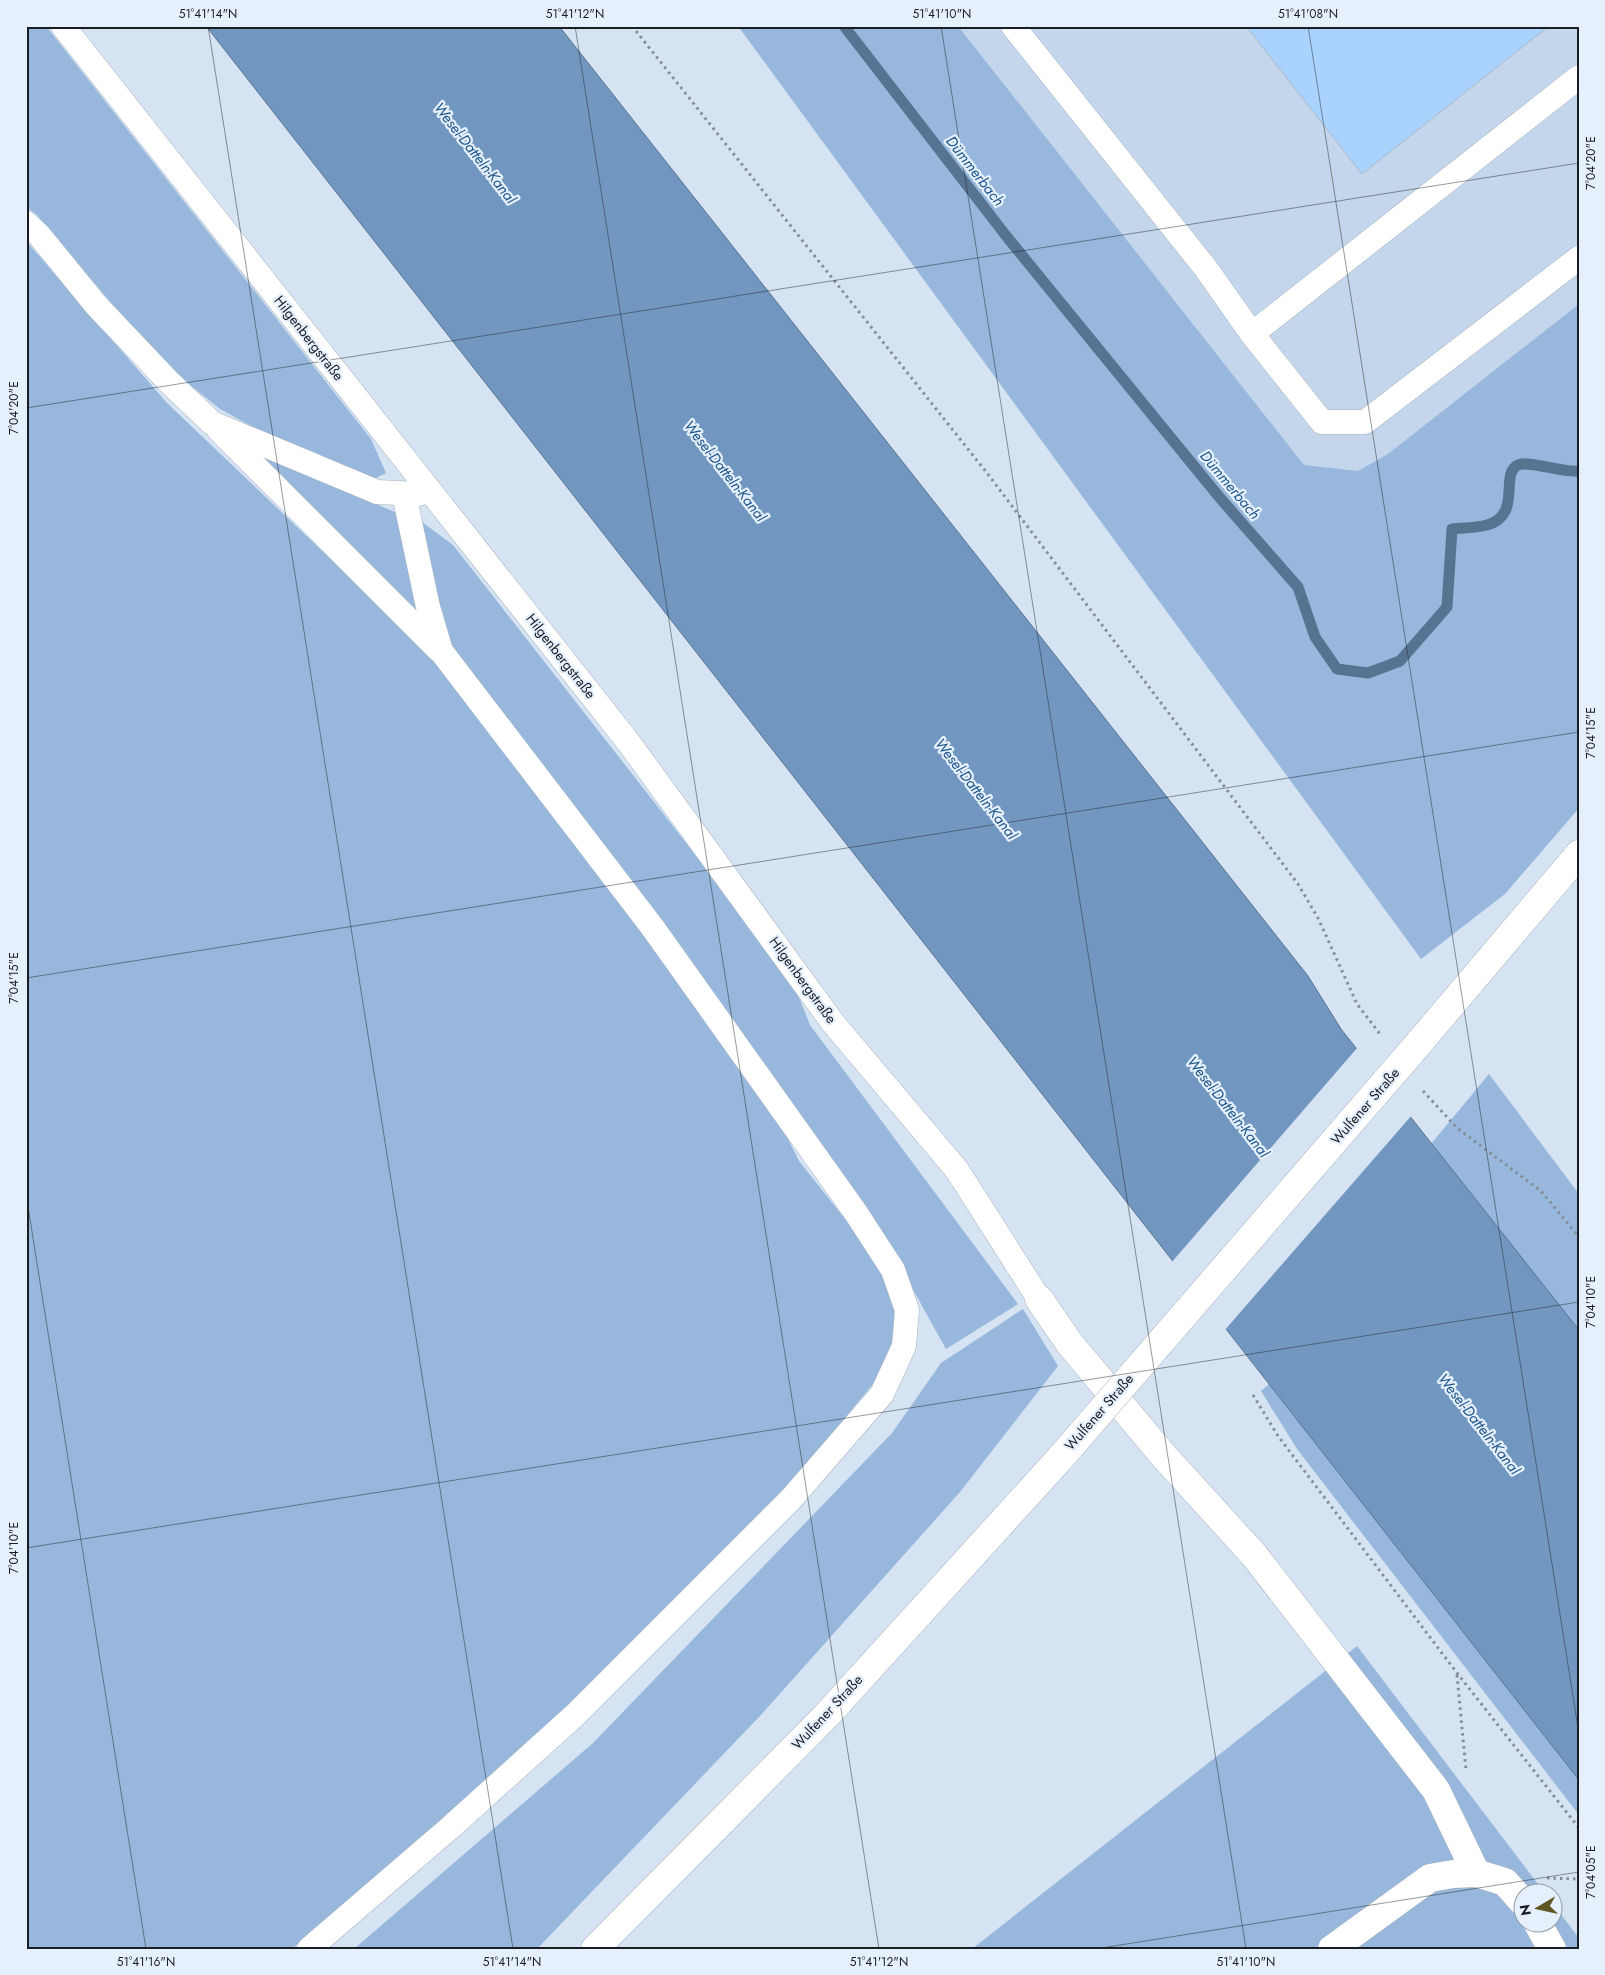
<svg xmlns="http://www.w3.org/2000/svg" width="1605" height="1975" font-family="Jost,sans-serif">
<rect width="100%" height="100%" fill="#d6e3f2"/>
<polygon fill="#c4d6eb" points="750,26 1579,26 1579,497 1342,776"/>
<g fill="#97b8dc">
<polygon points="26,26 46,26 371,439 386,473 374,479 314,452 260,431 220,409 185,381 124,318 37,215 26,207"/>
<polygon points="738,26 958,26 1304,465 1358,471 1388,454 1579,304 1579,808 1505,894 1421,959"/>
<polygon points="26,241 167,403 425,649 637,919 786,1135 799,1161 872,1253 895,1299 893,1346 877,1379 785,1491 523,1752 292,1949 26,1949"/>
<polygon points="252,451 402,515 420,616"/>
<polygon points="422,522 453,545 791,977 810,1025 1018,1304 946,1349 880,1230 441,632"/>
<polygon points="1489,1074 1579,1194 1579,1330 1431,1144"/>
<polygon points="1023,1309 1058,1366 960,1492 759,1717 537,1949 354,1949 593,1743 892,1433 941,1363"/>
<polygon points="1269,1384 1579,1780 1579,1815 1297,1449 1261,1391"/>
<polygon points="1357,1646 1544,1892 1522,1892 1522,1922 1552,1922 1553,1904 1579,1938 1579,1949 972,1949"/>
</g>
<polygon fill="#7197c1" stroke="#577392" points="206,26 559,26 1308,976 1341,1029 1579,1330 1579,1780"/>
<polygon fill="#d6e3f2" points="1358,1047 1412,1115 1224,1331 1171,1263"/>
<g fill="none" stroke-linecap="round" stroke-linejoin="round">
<path stroke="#577392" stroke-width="11" d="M844,26L1007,237L1220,498L1298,587L1315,637L1337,669L1368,673L1400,661L1447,607L1452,529C1463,528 1476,528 1487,525C1523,515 1499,474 1518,465C1528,460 1563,473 1579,471"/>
</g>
<polygon fill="#aad2fe" stroke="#abb8c6" points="1246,26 1549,26 1362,174"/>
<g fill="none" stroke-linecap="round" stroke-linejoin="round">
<g stroke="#a6b3c1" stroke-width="25">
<g id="service">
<polyline points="63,26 629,743 833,1023 957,1170 1039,1299"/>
<polyline points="1013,26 1207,270 1252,334 1322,422 1365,422 1579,258"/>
<polyline points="26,223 39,235 96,305 169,382 212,423 377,492 419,494"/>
<polyline points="1252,334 1579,77"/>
<polyline points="219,430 439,650"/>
<polyline points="309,1949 452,1826 575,1715 791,1499 882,1394 904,1346 907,1310 893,1270 856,1213 653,928 441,651 428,607 404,494"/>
</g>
</g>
<g stroke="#a6b3c1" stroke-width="29">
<g id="minor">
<polyline points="1039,1299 1070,1344 1162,1454 1254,1555 1436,1790 1476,1873"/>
<polyline points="1537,1922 1552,1949"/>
<polyline points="1332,1949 1430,1878 1453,1874 1476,1873 1505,1882 1522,1901"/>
</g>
</g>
<g stroke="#a6b3c1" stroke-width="29">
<g id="secondary">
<polyline points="1419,1043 1579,854"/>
<polyline points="595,1949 826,1716 1063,1455"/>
</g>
</g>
<g stroke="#848d98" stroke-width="3" stroke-dasharray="2.5 4" stroke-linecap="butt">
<polyline points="632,26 987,473 1298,884 1318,918 1357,1004 1380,1034"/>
<polyline points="1423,1091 1457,1128 1541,1191 1579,1237"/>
<polyline points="1253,1395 1278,1436 1457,1673 1579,1828"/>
<polyline points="1457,1675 1466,1770"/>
<polyline points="1547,1878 1579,1879"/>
</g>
<use href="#service" stroke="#fff" stroke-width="24"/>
<use href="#minor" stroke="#fff" stroke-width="28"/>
<use href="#secondary" stroke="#fff" stroke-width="28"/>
<g stroke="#a6b3c1" stroke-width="29" stroke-linecap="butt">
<polyline id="secondary-bridge" points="1063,1455 1419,1043"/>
</g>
<use href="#secondary-bridge" stroke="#fff" stroke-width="28"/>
</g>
<path fill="none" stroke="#191e23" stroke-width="1" stroke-opacity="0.45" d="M208,26L513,1949M575,26L879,1949M941,26L1246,1949M1308,26L1579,1734M26,408L1579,163M26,978L1579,732M26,1194L146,1949M26,1548L1579,1302M1095,1949L1579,1872"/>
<g text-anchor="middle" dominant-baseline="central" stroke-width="4.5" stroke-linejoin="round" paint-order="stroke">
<g font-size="14" fill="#191e23" stroke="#e5f0fc">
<text transform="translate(309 338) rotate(52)">Hilgenbergstraße</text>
<text transform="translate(561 656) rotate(52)">Hilgenbergstraße</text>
<text transform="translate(803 980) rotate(54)">Hilgenbergstraße</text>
<text transform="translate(1365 1106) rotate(-49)">Wulfener Straße</text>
<text transform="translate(1099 1412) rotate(-49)">Wulfener Straße</text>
<text transform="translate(827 1712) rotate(-47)">Wulfener Straße</text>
</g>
<g font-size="15" font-style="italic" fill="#21578d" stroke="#e5f0fc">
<text transform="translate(475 153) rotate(52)">Wesel-Datteln-Kanal</text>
<text transform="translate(975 171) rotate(52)">Dümmerbach</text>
<text transform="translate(725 471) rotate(52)">Wesel-Datteln-Kanal</text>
<text transform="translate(1230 485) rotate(50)">Dümmerbach</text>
<text transform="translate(976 789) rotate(52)">Wesel-Datteln-Kanal</text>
<text transform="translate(1228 1107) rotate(52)">Wesel-Datteln-Kanal</text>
<text transform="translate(1479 1424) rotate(52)">Wesel-Datteln-Kanal</text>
</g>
</g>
<rect width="1605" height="1975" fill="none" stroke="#e5f0fc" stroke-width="55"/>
<g transform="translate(1538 1908) rotate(261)"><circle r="24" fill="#e5f0fc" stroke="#939ca5"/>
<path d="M0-4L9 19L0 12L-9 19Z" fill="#5e5723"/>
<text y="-8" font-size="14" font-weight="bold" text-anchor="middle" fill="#191e23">N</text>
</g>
<rect x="28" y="28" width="1550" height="1920" fill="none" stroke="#191e23" stroke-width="2"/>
<g font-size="12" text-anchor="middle" fill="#191e23">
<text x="208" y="18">51°41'14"N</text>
<text x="575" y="18">51°41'12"N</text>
<text x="942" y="18">51°41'10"N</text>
<text x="1308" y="18">51°41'08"N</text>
<text transform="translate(1591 163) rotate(-90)" y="4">7°04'20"E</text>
<text transform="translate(14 408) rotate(-90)" y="4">7°04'20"E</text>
<text transform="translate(1591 733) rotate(-90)" y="4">7°04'15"E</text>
<text transform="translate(14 978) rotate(-90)" y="4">7°04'15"E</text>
<text transform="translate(1591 1302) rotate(-90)" y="4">7°04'10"E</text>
<text transform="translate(14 1548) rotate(-90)" y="4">7°04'10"E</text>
<text transform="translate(1591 1872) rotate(-90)" y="4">7°04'05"E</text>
<text x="146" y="1966">51°41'16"N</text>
<text x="512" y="1966">51°41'14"N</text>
<text x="879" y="1966">51°41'12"N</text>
<text x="1246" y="1966">51°41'10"N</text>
</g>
</svg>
